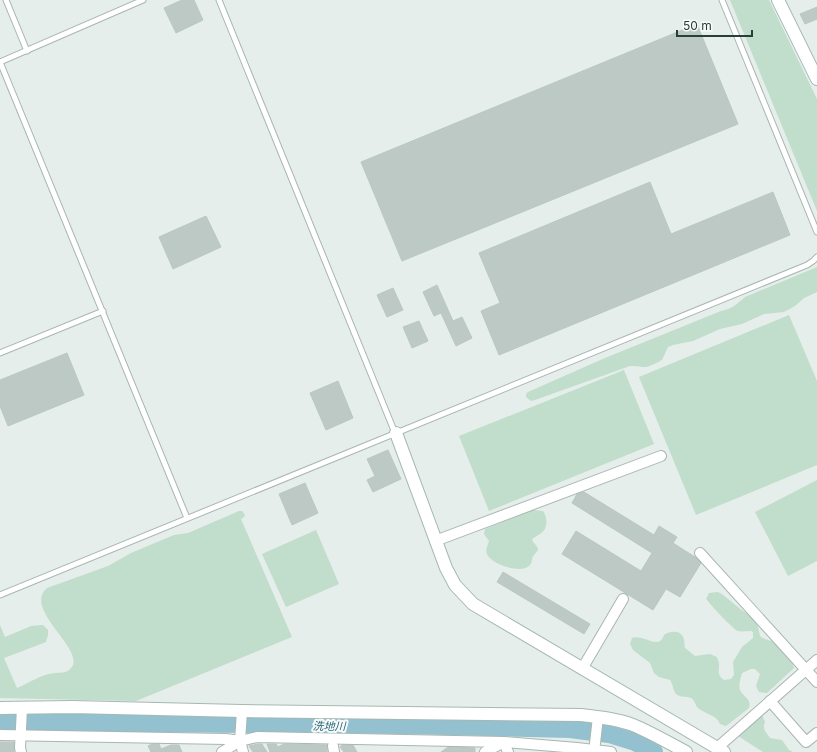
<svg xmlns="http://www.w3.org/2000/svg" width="817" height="752" font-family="Inter,'Noto Sans JP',sans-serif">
<rect width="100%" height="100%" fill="#e6eeeb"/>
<g fill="#c1ddcb">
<polygon points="730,0 769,0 817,99 817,211"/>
<path d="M817,267V292L804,298L795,306L784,312L764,314L742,324L720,329L693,341L673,345L668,347L662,360C658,362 648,368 643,367C638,366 635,366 630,366L535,400L531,401L526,397V394L528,392L605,358L721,311C732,309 737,304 745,297Z"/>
<polygon points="789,315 817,381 817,465 696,515 639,377"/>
<polygon points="624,370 654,444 489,511 459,436"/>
<polygon points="817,480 817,561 788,576 755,512"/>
<path d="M533,510L543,511C548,518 548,529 540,534C537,536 535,537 532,539C533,544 538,545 538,550C537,552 535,553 534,555C531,558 533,563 529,566C520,574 491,564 487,554C485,550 488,545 489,541L484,534L485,529Z"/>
<path d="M239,511H242L245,515L244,517L241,519L292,637L136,701L0,698V625L5,637L31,626L43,625L48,630V635L46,642L4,658L17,688C29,683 42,674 55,673C60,672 64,674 69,670C92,653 21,610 47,588L108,566L131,553L174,535L188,533Z"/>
<polygon points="316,530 339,584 286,607 262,554"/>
<path d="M718,592C726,596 731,602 738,607C751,618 757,616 760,636C765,640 769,640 775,642C780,645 794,662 794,668L767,693L759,692L756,686L760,674L755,669H751L742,673C741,678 738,685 740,690C743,697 752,699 749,708L726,726L720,724C716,714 706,715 698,708C695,705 695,700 691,698C686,696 681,698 676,694C673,690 673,684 670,680L659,677L654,673L650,663L633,650L630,644L632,638C644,634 659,651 664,635C670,631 680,630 683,637C685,640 684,644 685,648L695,656L710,654L717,657C717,659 719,661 719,664C719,672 717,675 724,680L731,679L734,675L733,662L742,647L753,638V632L751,631C747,631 742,632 738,631C733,629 712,607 708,601L706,599L709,593Z"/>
<path d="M760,715H762L765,722C762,729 766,732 770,738L782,740L789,750L793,752H763L738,736Z"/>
</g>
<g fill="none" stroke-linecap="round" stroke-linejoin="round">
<polyline stroke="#93c1cf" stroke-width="18" points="0,722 402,725 570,729 609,734 635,742 654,752"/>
</g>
<g fill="#bcc9c4" stroke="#b9c8c2">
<polygon points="182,0 194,0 203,20 176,33 164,8"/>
<polygon points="817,7 817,19 805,24 800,14"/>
<polygon points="697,24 738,124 402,261 361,162"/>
<polygon points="650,182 671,234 773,192 790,235 499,355 481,311 500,303 479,253"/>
<polygon points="206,216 221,247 173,269 159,237"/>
<polygon points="437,285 453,321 462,317 472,338 456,346 441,313 434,316 423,292"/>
<polygon points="393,288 403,310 387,317 377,295"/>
<polygon points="419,321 428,341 412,348 403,327"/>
<polygon points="67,353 84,395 8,426 0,406 0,380"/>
<polygon points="338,381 353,418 326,430 310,393"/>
<polygon points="388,450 401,479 373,492 367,480 375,476 367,459"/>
<polygon points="305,483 318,513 292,525 279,494"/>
<polygon points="584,492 654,535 659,526 677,537 673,543 695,557 701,563 680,597 666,589 653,610 562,554 576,531 641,571 652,553 572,503 577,494"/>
<polygon points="503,572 590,624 584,634 497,582"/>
<rect x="0" y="742" width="14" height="10"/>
<polygon points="152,744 159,744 161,749 171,745 179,745 182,752 151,752 148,746"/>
<polygon points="258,744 262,744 267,752 253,752 249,746"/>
<polygon points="267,744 276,744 278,747 284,744 327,745 327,752 270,752"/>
<polygon points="342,745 353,745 357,752 344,752 340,747"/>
<polygon points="448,747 475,748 475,752 441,752"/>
</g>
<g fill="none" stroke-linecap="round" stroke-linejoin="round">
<g stroke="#a9b6b2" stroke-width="7">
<g id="lane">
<polyline points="6,0 27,51"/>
<polyline points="219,0 395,433"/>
<polyline points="722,0 817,232"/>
<polyline points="0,62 187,518"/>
<polyline points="0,62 143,0"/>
<polyline points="0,353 103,311"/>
<polyline points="0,595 807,265 813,261 817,257"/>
</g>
</g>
<g stroke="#a9b6b2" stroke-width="12">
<g id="street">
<polyline points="435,541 661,456"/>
<polyline points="700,553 817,682"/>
<polyline points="582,669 623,599"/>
<polyline points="770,701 806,742 817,733"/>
<polyline points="242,711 240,741 243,752"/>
<polyline points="0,735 226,739 240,741 257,737 504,742 577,748 611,752"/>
<polyline points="333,746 334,752"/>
<polyline points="717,748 817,660"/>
<polyline points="21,752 20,748 22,708"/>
<polyline points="222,752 240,741"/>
<polyline points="485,752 504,742 508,752"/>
<polyline points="594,752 598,717"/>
</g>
</g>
<g stroke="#a5b9b4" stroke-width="14">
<g id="secondary">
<polyline points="778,0 817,79"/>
<polyline points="396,433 446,568 455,585 473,604 724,752"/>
<path d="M0,708L72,707L242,711L581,715C599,717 617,719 633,725C652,733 669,743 686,752"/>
</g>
</g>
<use href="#lane" stroke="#fff" stroke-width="5"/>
<use href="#street" stroke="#fff" stroke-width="10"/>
<use href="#secondary" stroke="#fff" stroke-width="12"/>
</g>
<g text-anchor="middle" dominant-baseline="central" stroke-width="4" stroke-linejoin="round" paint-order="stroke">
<g font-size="11" font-style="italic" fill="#236478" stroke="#f7faf9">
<text transform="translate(329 726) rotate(1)">洗地川</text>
</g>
</g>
<path d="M677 30v6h75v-6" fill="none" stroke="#263f3a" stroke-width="2"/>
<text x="683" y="30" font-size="12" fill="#263f3a" stroke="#f7faf9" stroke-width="3" paint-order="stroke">50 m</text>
</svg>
